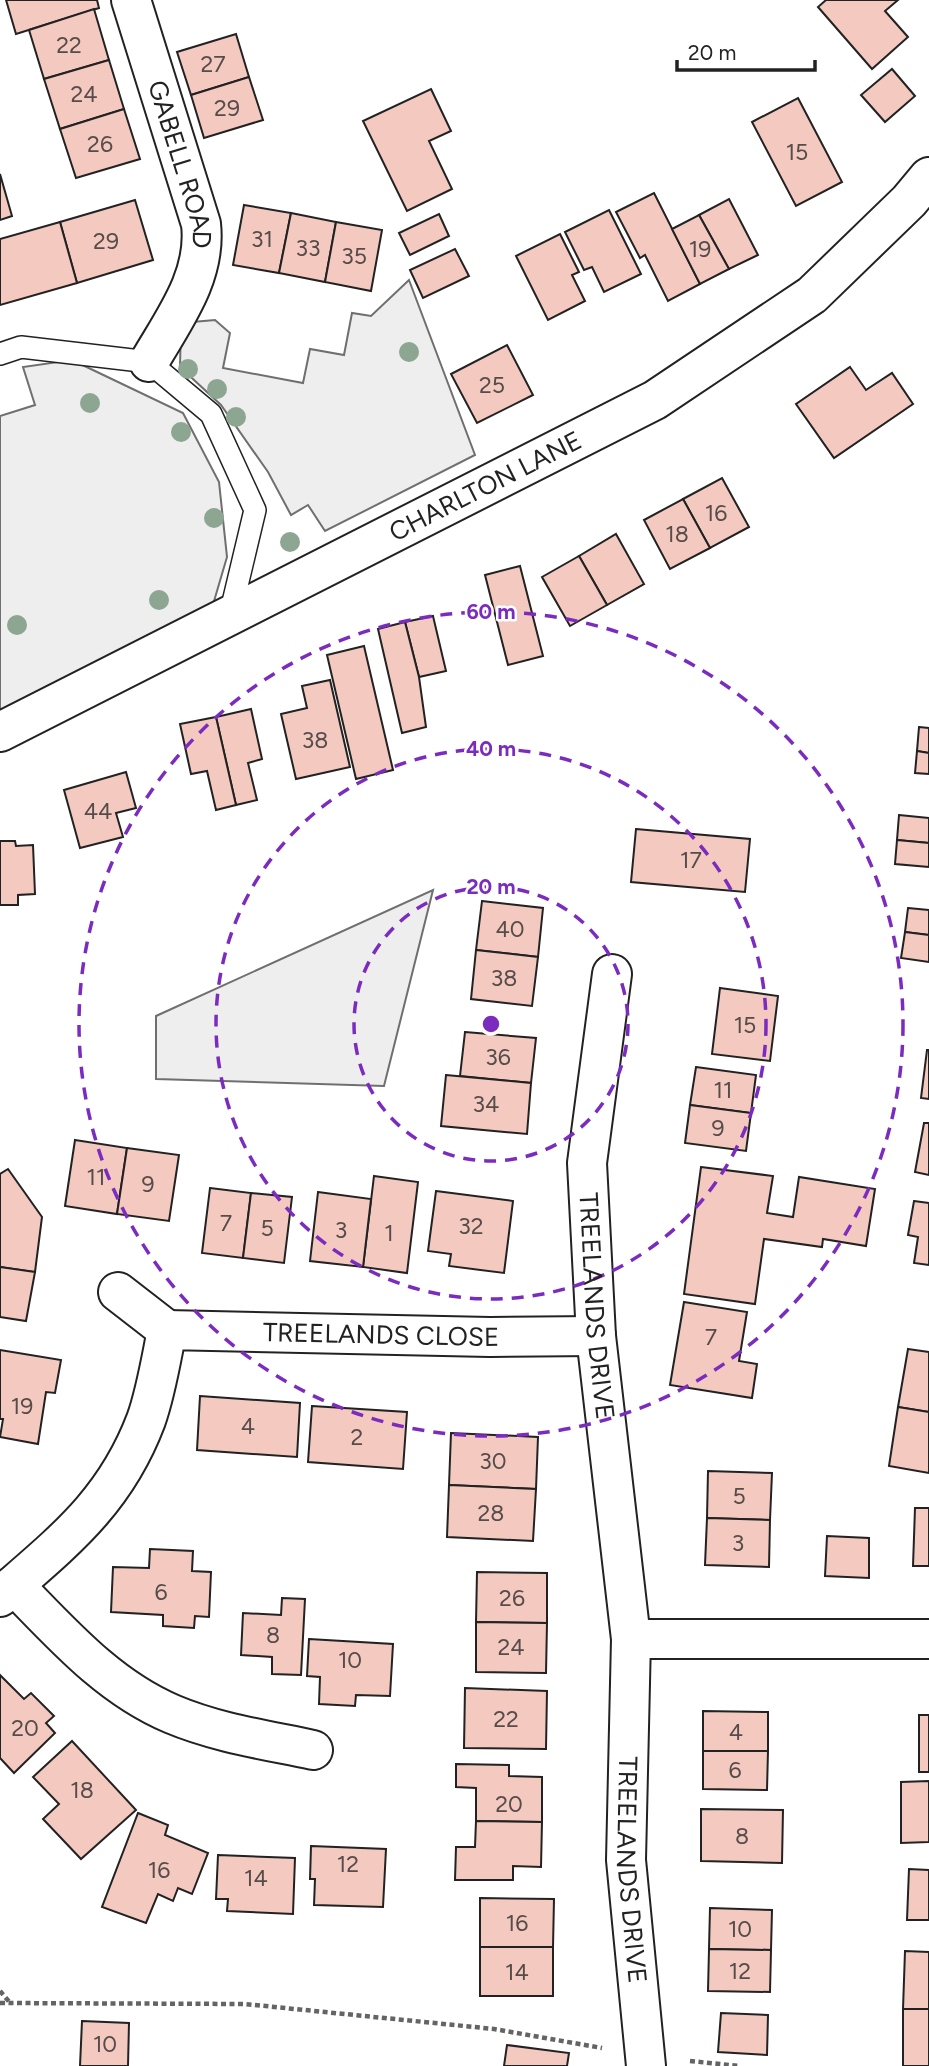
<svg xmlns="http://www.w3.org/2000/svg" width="929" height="2066" font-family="Figtree,sans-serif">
<rect width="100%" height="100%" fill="#fff"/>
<g fill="#eee" stroke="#6f6f6f" stroke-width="2">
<polygon points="409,280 475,455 325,531 308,505 291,515 268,472 221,405 180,367 181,323 215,320 230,333 223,368 303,383 310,349 344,355 352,313 371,316"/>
<polygon points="72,360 183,413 219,482 227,557 212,608 0,717 0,416 35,405 23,367"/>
<polygon points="433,890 384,1086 156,1079 156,1016"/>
</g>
<g fill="#f3c9c0" stroke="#222" stroke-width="2">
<polygon points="6,0 97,0 99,8 16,34"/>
<polygon points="826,0 898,0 885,11 908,37 872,69 818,7"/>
<polygon points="94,9 109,60 44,79 29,30"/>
<polygon points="236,34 249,77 191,95 177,52"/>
<polygon points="109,60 124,109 60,129 44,79"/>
<polygon points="892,69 915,96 885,122 861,95"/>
<polygon points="249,77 263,120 204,138 191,95"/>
<polygon points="431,89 451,131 429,141 452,189 407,211 363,121"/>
<polygon points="798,98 842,182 796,206 752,122"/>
<polygon points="124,109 140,159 76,178 60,129"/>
<polygon points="0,174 12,216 0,220"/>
<polygon points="654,193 700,284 668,301 645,255 640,258 616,212"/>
<polygon points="729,199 758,255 729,269 699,215"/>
<polygon points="135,200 153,260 77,283 60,222"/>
<polygon points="244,205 291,213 279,273 233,265"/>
<polygon points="609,210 641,274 604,292 592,267 584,270 565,232"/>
<polygon points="291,213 336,222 325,282 279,273"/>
<polygon points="439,214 449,236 410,255 399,233"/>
<polygon points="699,215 729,269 700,284 672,229"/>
<polygon points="60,222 77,283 0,305 0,239"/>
<polygon points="336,222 382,230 371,291 325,282"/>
<polygon points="560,234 579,272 572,275 585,301 548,320 516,256"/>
<polygon points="455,249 469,276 423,298 410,270"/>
<polygon points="507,345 533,395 477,423 451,374"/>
<polygon points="850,367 866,390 892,373 913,404 834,458 796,404"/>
<polygon points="722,478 749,527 710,548 683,499"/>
<polygon points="683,499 710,548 670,569 644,520"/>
<polygon points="616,534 644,584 607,605 579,556"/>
<polygon points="579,556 607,605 570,626 542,577"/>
<polygon points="520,566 543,656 508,665 485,575"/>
<polygon points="433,616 446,671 419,677 405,622"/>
<polygon points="405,622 419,677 426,727 402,733 378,629"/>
<polygon points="364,646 393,770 356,779 327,655"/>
<polygon points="330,680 350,767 296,779 281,714 307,708 302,686"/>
<polygon points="251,709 262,759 248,763 257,800 236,805 216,717"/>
<polygon points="216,717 236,805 216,810 207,771 191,774 180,724"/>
<polygon points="919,727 929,728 929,753 917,751"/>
<polygon points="917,751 929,753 929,774 915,773"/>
<polygon points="126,772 136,808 116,813 123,837 80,848 64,790"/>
<polygon points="899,815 929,818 929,843 897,840"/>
<polygon points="636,829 750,839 745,892 631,882"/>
<polygon points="897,840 929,843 929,867 895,864"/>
<polygon points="0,841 15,841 16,846 33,845 35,894 18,895 18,905 0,905"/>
<polygon points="482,901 543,908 538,957 476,950"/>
<polygon points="908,908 929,910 929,935 905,932"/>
<polygon points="905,932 929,935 929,962 901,958"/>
<polygon points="476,950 538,957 532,1006 471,999"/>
<polygon points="720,988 778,996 770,1061 712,1054"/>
<polygon points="465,1032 536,1038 531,1083 460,1076"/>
<polygon points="927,1050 929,1050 929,1099 921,1098"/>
<polygon points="696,1067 756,1075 751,1113 690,1105"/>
<polygon points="446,1075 531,1083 527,1134 441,1126"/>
<polygon points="690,1105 751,1113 746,1151 685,1143"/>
<polygon points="924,1123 929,1123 929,1175 915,1172"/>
<polygon points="75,1140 127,1148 117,1214 65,1206"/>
<polygon points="127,1148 179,1155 169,1221 117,1214"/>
<polygon points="701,1167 773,1176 767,1213 793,1217 799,1177 875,1189 866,1246 823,1239 822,1247 764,1239 755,1304 684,1294"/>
<polygon points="8,1169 42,1217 35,1272 0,1267 0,1174"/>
<polygon points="374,1176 418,1182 407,1273 363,1267"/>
<polygon points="210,1188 251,1193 243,1258 202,1253"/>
<polygon points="436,1191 513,1201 504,1273 449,1266 451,1254 428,1251"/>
<polygon points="318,1192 371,1199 363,1267 310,1261"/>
<polygon points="251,1193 292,1197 284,1263 243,1258"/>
<polygon points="914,1201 929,1203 929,1265 914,1263 918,1237 908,1235"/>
<polygon points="0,1267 35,1272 26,1321 0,1317"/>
<polygon points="684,1302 747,1312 739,1361 757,1364 752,1398 670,1385"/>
<polygon points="908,1349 929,1352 929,1412 898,1407"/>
<polygon points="0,1350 61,1360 55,1393 46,1392 38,1444 0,1437 3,1419 0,1419"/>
<polygon points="200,1396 300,1403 297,1457 197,1450"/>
<polygon points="312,1406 407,1412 403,1469 308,1462"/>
<polygon points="898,1407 929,1412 929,1473 889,1466"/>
<polygon points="451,1433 538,1437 536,1489 449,1485"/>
<polygon points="708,1471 772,1473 770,1520 707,1518"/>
<polygon points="449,1485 536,1489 533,1541 447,1537"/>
<polygon points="915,1508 929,1508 929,1566 913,1566"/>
<polygon points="707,1518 770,1520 769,1567 705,1565"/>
<polygon points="827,1536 869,1538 869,1578 825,1576"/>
<polygon points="150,1549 193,1551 192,1571 211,1572 209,1617 195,1616 194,1628 163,1626 163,1615 111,1612 113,1567 149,1568"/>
<polygon points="477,1572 547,1573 547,1623 476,1622"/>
<polygon points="282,1598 305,1599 301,1675 272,1674 272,1657 241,1655 243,1613 281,1615"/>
<polygon points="476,1622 547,1623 546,1673 476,1672"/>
<polygon points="309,1639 393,1644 390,1696 356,1695 355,1706 319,1704 320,1677 307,1676"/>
<polygon points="0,1675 24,1699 31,1693 54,1716 46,1723 55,1733 14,1773 0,1758"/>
<polygon points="465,1688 547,1691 546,1749 464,1748"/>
<polygon points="703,1711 768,1712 768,1751 703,1751"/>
<rect x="919" y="1715" width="10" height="57"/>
<polygon points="72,1741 136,1810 81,1859 43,1819 59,1804 33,1777"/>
<polygon points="703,1751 768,1751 767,1790 703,1789"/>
<polygon points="456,1764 509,1765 509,1776 542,1777 542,1822 476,1821 476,1788 456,1787"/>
<polygon points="929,1781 929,1842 901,1843 901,1782"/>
<polygon points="701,1809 783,1810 782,1863 701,1861"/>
<polygon points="138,1813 168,1825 165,1835 208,1853 192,1894 178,1888 173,1901 158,1894 146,1923 102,1907"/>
<polygon points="476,1821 542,1822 541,1867 513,1866 513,1880 455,1880 456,1847 475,1847"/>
<polygon points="311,1846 386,1849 383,1907 314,1905 315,1879 310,1879"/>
<polygon points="218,1855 295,1858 293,1914 227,1911 228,1899 216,1899"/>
<polygon points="909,1869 929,1870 929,1920 907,1920"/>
<polygon points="480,1898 554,1899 553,1947 480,1947"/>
<polygon points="710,1908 772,1910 771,1950 709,1949"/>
<rect x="480" y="1947" width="73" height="49"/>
<polygon points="709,1949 771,1950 770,1992 708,1991"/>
<polygon points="905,1951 929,1952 929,2009 903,2009"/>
<rect x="903" y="2009" width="26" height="57"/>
<polygon points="721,2013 768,2015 767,2055 718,2052"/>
<polygon points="82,2021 129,2023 128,2066 80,2066"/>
<polygon points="507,2045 569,2053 567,2066 504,2066"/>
</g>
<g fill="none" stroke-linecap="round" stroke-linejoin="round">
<g stroke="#222" stroke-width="24">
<polyline id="service" points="0,354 21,347 149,362 211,414 255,510 230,615"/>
</g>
<g stroke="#222" stroke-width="42">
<g id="minor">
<path id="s1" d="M131,0L201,224C207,276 174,319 149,362"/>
<path id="s2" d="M612,974L587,1163L596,1336L631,1639L626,1860L646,2066"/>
<polyline points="118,1292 167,1330"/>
<path d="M14,1585C62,1634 108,1687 172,1714C217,1733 266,1740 313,1750"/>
<path id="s3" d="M0,1597C64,1541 115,1502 146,1420C156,1392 161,1360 167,1330L490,1337L596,1336"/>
<polyline points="631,1639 929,1639"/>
</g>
</g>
<g stroke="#222" stroke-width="42">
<g id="tertiary">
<path id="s4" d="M0,732L655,400L812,295L909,201L929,177"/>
</g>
</g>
<g stroke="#646464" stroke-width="4.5" stroke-dasharray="5 3.5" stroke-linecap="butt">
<polyline points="0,1991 11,2004"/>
<polyline points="0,2003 245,2004 494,2029 602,2048"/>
<polyline points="690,2061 739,2066"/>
</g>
<use href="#service" stroke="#fff" stroke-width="21"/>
<use href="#minor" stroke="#fff" stroke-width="38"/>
<use href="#tertiary" stroke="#fff" stroke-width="38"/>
</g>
<g fill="#8da692">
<circle cx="409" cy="352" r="10"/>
<circle cx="188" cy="369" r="10"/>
<circle cx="217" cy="389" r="10"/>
<circle cx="90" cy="403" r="10"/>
<circle cx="236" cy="417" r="10"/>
<circle cx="181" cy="432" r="10"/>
<circle cx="214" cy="518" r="10"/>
<circle cx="290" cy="542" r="10"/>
<circle cx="159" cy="600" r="10"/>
<circle cx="17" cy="625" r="10"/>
</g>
<g fill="none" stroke="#7b2cbf" stroke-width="3.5" stroke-dasharray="12 9">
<circle cx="491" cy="1024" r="137"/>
<circle cx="491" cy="1024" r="275"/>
<circle cx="491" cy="1024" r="412"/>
</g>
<g text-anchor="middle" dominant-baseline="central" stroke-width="5" stroke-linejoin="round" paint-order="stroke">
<g font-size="23" fill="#564c4a">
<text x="69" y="45">22</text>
<text x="213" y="64">27</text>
<text x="84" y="94">24</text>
<text x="227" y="108">29</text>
<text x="100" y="144">26</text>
<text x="797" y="152">15</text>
<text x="262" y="239">31</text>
<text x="106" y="241">29</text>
<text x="308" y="248">33</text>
<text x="700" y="249">19</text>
<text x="354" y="256">35</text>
<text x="492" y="385">25</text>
<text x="716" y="513">16</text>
<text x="677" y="534">18</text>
<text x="315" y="740">38</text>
<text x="98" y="811">44</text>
<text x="691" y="860">17</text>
<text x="510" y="929">40</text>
<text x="504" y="978">38</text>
<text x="745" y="1025">15</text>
<text x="498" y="1057">36</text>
<text x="723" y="1090">11</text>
<text x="486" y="1104">34</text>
<text x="718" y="1128">9</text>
<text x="96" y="1177">11</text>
<text x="148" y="1184">9</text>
<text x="226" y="1223">7</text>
<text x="471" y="1226">32</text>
<text x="267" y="1228">5</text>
<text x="341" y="1230">3</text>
<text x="389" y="1233">1</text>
<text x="711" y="1337">7</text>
<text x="22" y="1406">19</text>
<text x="248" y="1426">4</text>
<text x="357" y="1437">2</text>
<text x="493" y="1461">30</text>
<text x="739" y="1496">5</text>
<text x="491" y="1513">28</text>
<text x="738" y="1543">3</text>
<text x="161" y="1592">6</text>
<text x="512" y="1598">26</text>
<text x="273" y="1635">8</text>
<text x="511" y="1647">24</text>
<text x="350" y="1660">10</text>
<text x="506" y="1719">22</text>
<text x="25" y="1728">20</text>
<text x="736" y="1732">4</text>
<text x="735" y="1770">6</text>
<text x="82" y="1790">18</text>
<text x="509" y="1804">20</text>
<text x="742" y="1836">8</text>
<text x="348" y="1864">12</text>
<text x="159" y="1870">16</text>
<text x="256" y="1878">14</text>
<text x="517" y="1923">16</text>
<text x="740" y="1929">10</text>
<text x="740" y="1971">12</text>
<text x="517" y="1972">14</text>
<text x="105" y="2044">10</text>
</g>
<g font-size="26" fill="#222" stroke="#fff">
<text stroke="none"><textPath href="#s1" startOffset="172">GABELL ROAD</textPath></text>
<text stroke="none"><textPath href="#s4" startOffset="544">CHARLTON LANE</textPath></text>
<text stroke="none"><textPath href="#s2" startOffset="334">TREELANDS DRIVE</textPath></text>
<text stroke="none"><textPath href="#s3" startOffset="539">TREELANDS CLOSE</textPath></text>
<text stroke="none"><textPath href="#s2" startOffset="900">TREELANDS DRIVE</textPath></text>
</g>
</g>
<circle cx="491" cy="1024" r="10" fill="#7b2cbf" stroke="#fff" stroke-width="3.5"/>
<g font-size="21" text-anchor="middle" font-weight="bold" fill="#7b2cbf" stroke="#fff" stroke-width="5" stroke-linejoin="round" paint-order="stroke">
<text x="491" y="619">60 m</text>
<text x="491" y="756">40 m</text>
<text x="491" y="894">20 m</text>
</g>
<path d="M677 60v10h138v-10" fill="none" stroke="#222222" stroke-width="3.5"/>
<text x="688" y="60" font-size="21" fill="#222222" stroke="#ffffff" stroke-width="5" paint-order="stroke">20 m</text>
</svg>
